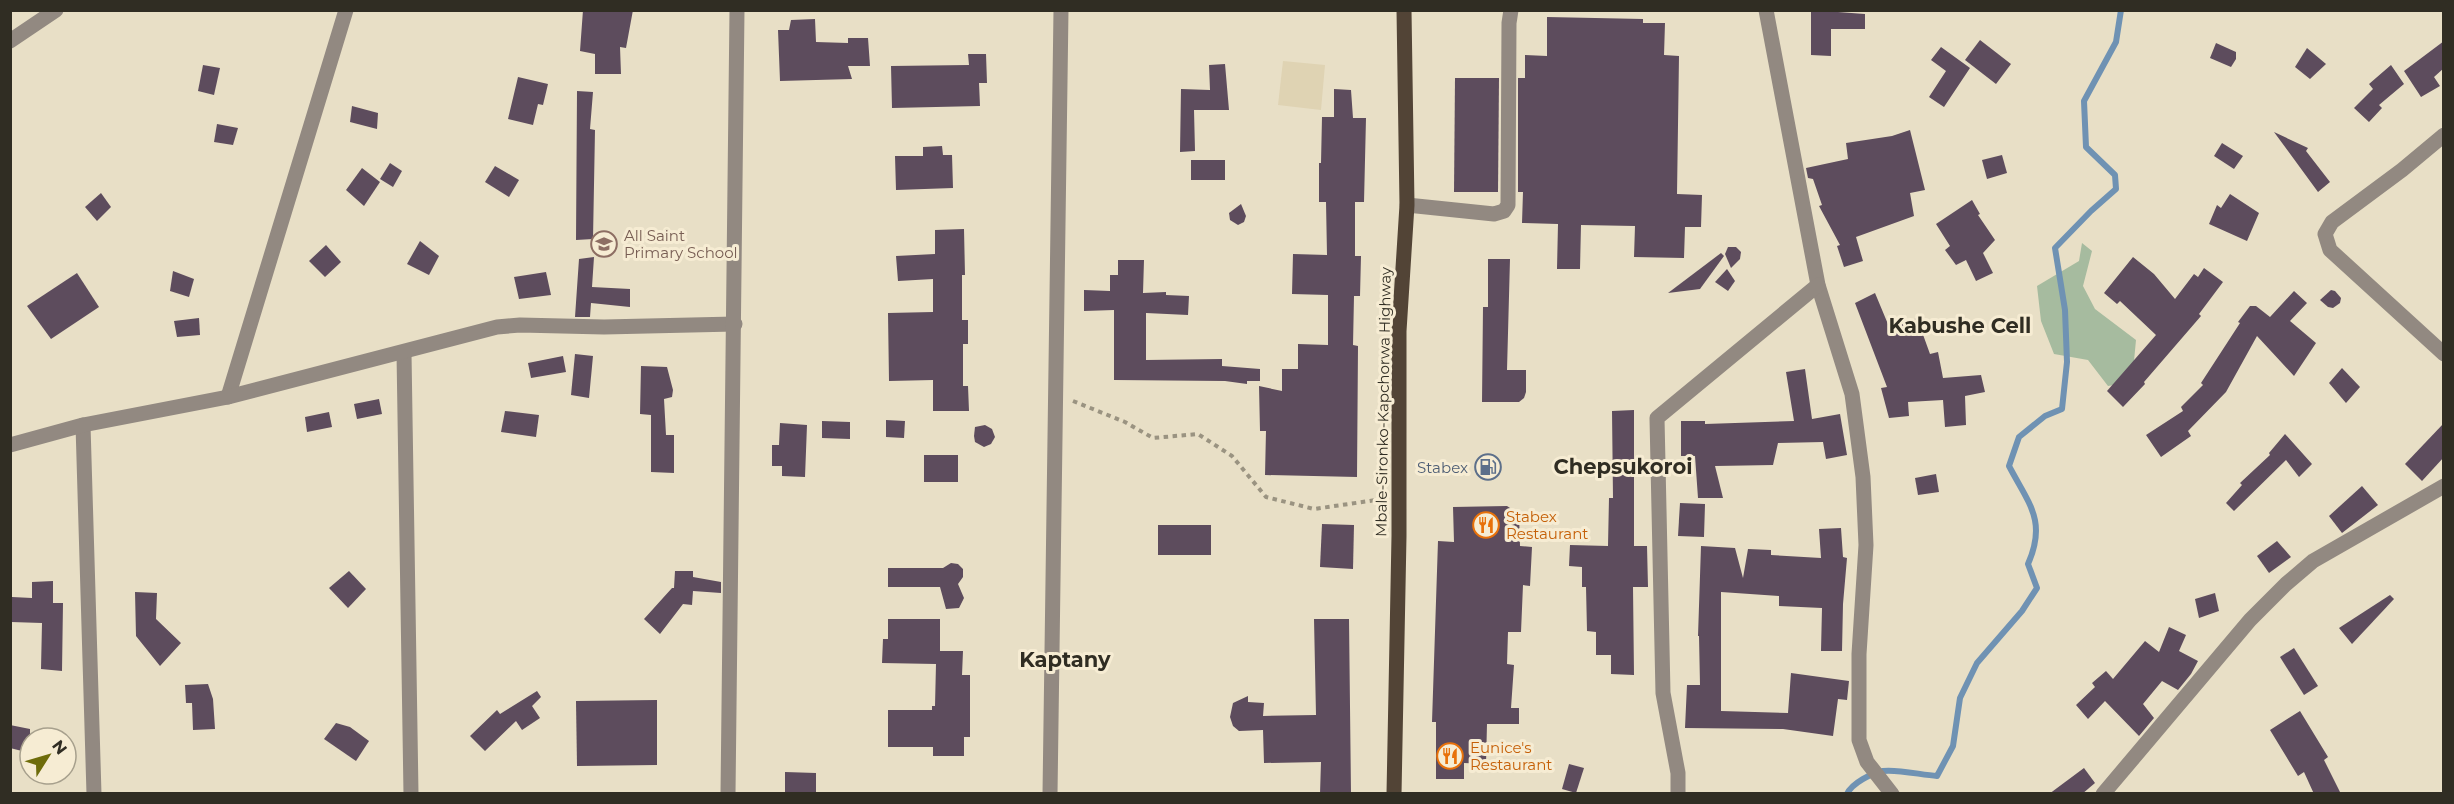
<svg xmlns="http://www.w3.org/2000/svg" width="2454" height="804" font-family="Montserrat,sans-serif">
<rect width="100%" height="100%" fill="#e8dfc6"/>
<polygon fill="#dfd3b3" points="1283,61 1325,65 1321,110 1278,105"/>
<polygon fill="#a6bb9f" points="2082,243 2092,251 2083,286 2095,309 2136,340 2132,382 2108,386 2088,360 2054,354 2041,321 2037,286 2079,261"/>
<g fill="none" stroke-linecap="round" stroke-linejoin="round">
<path stroke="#6f92b3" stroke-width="6" d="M1847,794C1852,783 1872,773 1883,771C1897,769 1922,775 1937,776L1953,746L1960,698L1977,663L2022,611L2037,588L2028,564C2047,521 2029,504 2009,466L2019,437L2045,416L2062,409L2067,362L2065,310L2055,248L2091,211L2116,189L2115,175L2086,147L2084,101L2116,42L2121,10"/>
</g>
<g fill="#5d4c5d">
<polygon points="583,10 633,10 626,48 620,47 621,74 595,74 595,54 580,51"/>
<polygon points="1811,10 1865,14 1865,29 1831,29 1831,56 1811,55"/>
<polygon points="1547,17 1643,19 1643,23 1665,23 1664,55 1679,56 1677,194 1702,195 1701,227 1685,227 1684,258 1634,257 1635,226 1581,225 1580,269 1557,269 1558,224 1522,223 1523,192 1518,192 1518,78 1525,78 1525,55 1547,56"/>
<polygon points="815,19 816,42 848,43 848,38 868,38 870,66 848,66 852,79 780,81 778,30 789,30 791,20"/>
<polygon points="1980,40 2011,64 1996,84 1965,60"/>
<polygon points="2444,41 2444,68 2434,77 2440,86 2421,97 2404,71"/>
<polygon points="2216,43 2236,52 2236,59 2231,67 2210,58"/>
<polygon points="1941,47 1970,68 1944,107 1929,97 1946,71 1931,60"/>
<polygon points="2307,48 2326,64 2310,79 2295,67"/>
<polygon points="968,54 986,54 987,83 979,83 980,106 892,108 891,66 969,65"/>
<polygon points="1225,64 1229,110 1194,110 1195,151 1180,152 1181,89 1210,90 1209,65"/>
<polygon points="203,65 220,68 214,95 198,91"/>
<polygon points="2391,65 2404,84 2379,105 2382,108 2369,122 2354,108 2373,89 2369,84"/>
<polygon points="518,77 548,84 543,105 538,104 533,125 508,119"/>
<polygon points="1455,78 1499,78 1498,192 1454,192"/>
<polygon points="1334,89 1351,90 1353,118 1366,118 1364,202 1355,202 1355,256 1361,256 1360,296 1354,296 1353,345 1358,346 1357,477 1265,475 1266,431 1260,431 1259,386 1282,391 1282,369 1298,369 1298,344 1328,345 1328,295 1292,294 1293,254 1327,255 1326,202 1319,202 1319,163 1321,163 1322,117 1334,117"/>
<polygon points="577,91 593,92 590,129 595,130 593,239 576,240"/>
<polygon points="352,106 378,113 377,129 350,122"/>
<polygon points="217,124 238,128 233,145 214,142"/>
<polygon points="1910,130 1925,190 1910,193 1914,216 1856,237 1863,261 1844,267 1837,246 1840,245 1819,206 1822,205 1813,179 1808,178 1806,168 1848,159 1846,143 1892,136"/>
<polygon points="2274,132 2308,148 2306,151 2330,182 2318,192"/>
<polygon points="2222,143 2243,156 2234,169 2214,156"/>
<polygon points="942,146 943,155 952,155 953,188 896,190 895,156 923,156 923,147"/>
<polygon points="2002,155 2007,173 1987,179 1982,160"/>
<rect x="1191" y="160" width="34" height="20"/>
<polygon points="390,163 402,171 393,187 380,179"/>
<polygon points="495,166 519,180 509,197 485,182"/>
<polygon points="362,168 380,182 364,206 346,190"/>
<polygon points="101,193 111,207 97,221 85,207"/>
<polygon points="2230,194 2259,213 2247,241 2209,224 2217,205 2221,208"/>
<polygon points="1972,200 1980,214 1978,215 1995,240 1983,253 1993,273 1976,281 1966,260 1956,265 1945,250 1950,246 1936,224"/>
<polygon points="1241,204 1246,216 1244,222 1238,225 1230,220 1229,213"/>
<polygon points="964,229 965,275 962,275 962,320 968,320 968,344 963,344 963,386 968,386 969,411 933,411 933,380 889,381 888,313 933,312 933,279 898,281 896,256 935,254 935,230"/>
<polygon points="420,241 439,256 429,275 407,264"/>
<polygon points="326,245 341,262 325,277 309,261"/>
<polygon points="1728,247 1736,247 1741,252 1740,259 1731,268 1725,254"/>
<polygon points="1721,253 1724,256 1700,289 1668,293"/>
<polygon points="594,257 592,287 630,289 630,307 591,303 590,317 575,317 579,259"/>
<polygon points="2133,257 2154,274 2175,299 2194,274 2198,277 2204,268 2223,282 2199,314 2201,316 2144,382 2145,384 2123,407 2107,391 2156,335 2120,301 2117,304 2104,293"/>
<polygon points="1488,259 1510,259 1507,370 1526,370 1526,392 1524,398 1519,402 1482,402 1483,307 1488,307"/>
<polygon points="1118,260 1144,260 1143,293 1166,292 1166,295 1189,296 1188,315 1146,313 1146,360 1222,359 1222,366 1260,369 1260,381 1247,381 1247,384 1225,381 1114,380 1114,310 1084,311 1084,290 1110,291 1110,275 1118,275"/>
<polygon points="1727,269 1735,281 1728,291 1715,282"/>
<polygon points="173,271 194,279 189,297 170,291"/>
<polygon points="546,272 551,295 519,299 514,277"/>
<polygon points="77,273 99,307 51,339 27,306"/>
<polygon points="2331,290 2335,291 2341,298 2340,303 2333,308 2328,307 2320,300"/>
<polygon points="2294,291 2307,303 2290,321 2316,343 2294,376 2257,336 2226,392 2188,431 2191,436 2161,457 2146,435 2183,411 2181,407 2203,385 2201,383 2240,323 2238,322 2250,306 2256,306 2270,317"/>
<polygon points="1875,293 1890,329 1917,318 1930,354 1938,352 1943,378 1981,375 1985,392 1965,396 1966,425 1945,427 1943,400 1908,402 1909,416 1889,418 1881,388 1887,387 1855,303"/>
<polygon points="199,318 200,335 177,337 174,321"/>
<polygon points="575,354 593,356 589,398 571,395"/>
<polygon points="563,356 566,372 531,378 528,363"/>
<polygon points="641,366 667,367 673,390 672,397 664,399 666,435 674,435 674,473 651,472 651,415 640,414"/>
<polygon points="2342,368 2360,387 2346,403 2329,383"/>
<polygon points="1805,369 1812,419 1840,414 1847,455 1826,459 1823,442 1778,443 1773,465 1715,466 1723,498 1698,498 1695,456 1681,456 1681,421 1705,421 1705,424 1794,421 1786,372"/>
<polygon points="379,399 382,414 357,419 354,404"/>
<polygon points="1634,410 1634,546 1647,546 1648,587 1633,587 1634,675 1611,674 1611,655 1596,655 1596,632 1587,631 1586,587 1582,587 1582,567 1569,566 1570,545 1608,546 1609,498 1613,498 1612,411"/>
<polygon points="505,411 539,415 536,437 501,432"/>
<polygon points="329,412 332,427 307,432 305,417"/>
<polygon points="886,420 905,421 904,438 886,437"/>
<polygon points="822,421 850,422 850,439 822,438"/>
<polygon points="780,423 807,425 805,477 782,476 782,466 772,466 772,445 779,445"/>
<polygon points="2444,423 2444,457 2422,481 2405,464"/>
<polygon points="985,425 992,429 995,437 991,444 984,447 975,442 974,436 975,427"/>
<polygon points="2285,434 2312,464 2299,477 2286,460 2234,511 2226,503 2242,485 2240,483 2270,455 2269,453"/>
<rect x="924" y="455" width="34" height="27"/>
<polygon points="1936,474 1939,492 1918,495 1915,478"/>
<polygon points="2362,486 2378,505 2342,533 2329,516"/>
<polygon points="1680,503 1705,504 1704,537 1678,536"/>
<polygon points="1507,506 1519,514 1520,546 1532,547 1530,586 1523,585 1521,632 1508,632 1507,664 1514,665 1511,708 1519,708 1519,724 1487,724 1486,764 1464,763 1464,779 1436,779 1436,722 1432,722 1438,541 1454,542 1453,507"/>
<polygon points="1322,524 1354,525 1353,569 1320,567"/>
<rect x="1158" y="525" width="53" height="30"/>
<polygon points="1841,528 1843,557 1847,558 1843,604 1842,651 1821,651 1822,608 1779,606 1779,596 1721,592 1721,711 1788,713 1791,673 1849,681 1847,700 1838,699 1833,736 1783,729 1685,728 1687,685 1700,685 1699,636 1698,636 1701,546 1735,548 1743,578 1748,549 1771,550 1771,555 1821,558 1819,529"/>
<polygon points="2277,541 2291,557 2269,573 2257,556"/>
<polygon points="951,563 958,564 963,569 963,577 958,584 964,598 959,608 946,609 940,587 888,587 888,568 943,568"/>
<polygon points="349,571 366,589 348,608 329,588"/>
<polygon points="675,571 693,571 693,577 721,582 721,593 693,591 692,605 683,604 660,634 644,619 672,588 674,588"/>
<polygon points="53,581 53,603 63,603 62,671 41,669 42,623 11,622 12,597 32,598 32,582"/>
<polygon points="135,592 157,593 156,619 181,643 160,666 136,636"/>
<polygon points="2215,593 2219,611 2199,618 2195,599"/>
<polygon points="2390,595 2394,599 2352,644 2339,628"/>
<polygon points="888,619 940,619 940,651 963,651 962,675 970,675 970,737 964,737 964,756 933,756 933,747 888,747 888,710 932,710 932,706 935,706 936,664 882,663 883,639 888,639"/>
<polygon points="1314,619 1349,619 1351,794 1320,794 1321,762 1264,763 1263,730 1239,731 1233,726 1230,717 1233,703 1248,696 1248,702 1264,703 1263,716 1316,715"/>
<polygon points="2169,627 2186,635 2179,651 2198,661 2191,674 2178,690 2162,681 2143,704 2154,718 2139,736 2105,701 2088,719 2076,705 2095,687 2092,683 2106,671 2113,679 2145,641 2159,652"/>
<polygon points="2294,648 2318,686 2304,695 2280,657"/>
<polygon points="208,684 213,699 215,729 193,730 192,703 186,703 185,685"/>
<polygon points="537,691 541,697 532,706 540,718 522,730 516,721 485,751 470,736 497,710 500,714"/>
<polygon points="657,700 657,765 577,766 576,701"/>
<polygon points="2300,711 2328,757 2324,760 2341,794 2314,794 2304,772 2298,776 2270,730"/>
<polygon points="336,723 350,727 369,741 356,761 324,739"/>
<polygon points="10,725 30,729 30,753 10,748"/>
<polygon points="1569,764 1584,768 1576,793 1562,789"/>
<polygon points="2084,768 2095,783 2082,794 2049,794"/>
<polygon points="785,772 816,773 816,794 785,792"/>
</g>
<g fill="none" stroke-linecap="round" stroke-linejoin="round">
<polyline stroke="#9a9381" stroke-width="4" stroke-dasharray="4.5 4.5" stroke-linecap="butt" points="1073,401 1125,422 1153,438 1198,434 1232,456 1266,497 1314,509 1383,499"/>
<g stroke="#928981" stroke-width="15">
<polyline points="1766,10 1818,285 1852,394 1863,477 1866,545 1859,654 1859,740 1867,762 1892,794"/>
<polyline points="10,41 56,10"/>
<polyline points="2444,135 2402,170 2332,222 2325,234 2330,250 2444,354"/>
<polyline points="1407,205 1494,214 1504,211 1508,205 1509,23 1511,10"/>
<polyline points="404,353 411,794"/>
<polyline points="228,397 346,10"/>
<polyline points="83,425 94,794"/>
<polyline points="10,445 83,425 228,397 497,327 520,325 604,327 735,324"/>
<polyline points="728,794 737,10"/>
<polyline points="1050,794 1061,10"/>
<polyline points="1678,794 1678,773 1663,693 1657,418 1818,285"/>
<polyline points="2103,794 2250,620 2286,584 2313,561 2444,486"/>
</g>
<polyline stroke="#524436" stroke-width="15" points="1394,794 1399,536 1399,331 1407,205 1404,10"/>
</g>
<defs>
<g id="school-ring" transform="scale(1.35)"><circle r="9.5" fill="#f6ecd3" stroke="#8d6e63" stroke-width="1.5"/><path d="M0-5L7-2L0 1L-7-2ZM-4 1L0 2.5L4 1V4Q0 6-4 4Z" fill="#8d6e63"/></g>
<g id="fuel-ring" transform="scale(1.35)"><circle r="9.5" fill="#f6ecd3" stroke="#5c6f8a" stroke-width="1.5"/><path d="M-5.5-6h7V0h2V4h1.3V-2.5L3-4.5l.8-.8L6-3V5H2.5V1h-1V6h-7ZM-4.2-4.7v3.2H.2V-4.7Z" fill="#5c6f8a"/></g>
<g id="restaurant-ring" transform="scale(1.35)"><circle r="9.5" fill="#f6ecd3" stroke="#e8710a" stroke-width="1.5"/><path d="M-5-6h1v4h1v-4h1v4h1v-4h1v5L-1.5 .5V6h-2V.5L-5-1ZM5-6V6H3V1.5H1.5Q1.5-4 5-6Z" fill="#e8710a"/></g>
</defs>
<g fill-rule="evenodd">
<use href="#school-ring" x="604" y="244"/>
<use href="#fuel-ring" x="1488" y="467"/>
<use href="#restaurant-ring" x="1486" y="525"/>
<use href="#restaurant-ring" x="1450" y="756"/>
</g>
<g text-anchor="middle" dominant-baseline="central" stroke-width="6" stroke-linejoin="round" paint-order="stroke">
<g font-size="15" fill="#785e54" stroke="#f6ecd3" text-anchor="start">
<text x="624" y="235">All Saint<tspan x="624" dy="17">Primary School</tspan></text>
</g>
<g font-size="15" fill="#302d23" stroke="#f6ecd3">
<text transform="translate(1383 402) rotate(-89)">Mbale-Sironko-Kapchorwa Highway</text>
</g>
<g font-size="15" fill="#4e5e75" stroke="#f6ecd3" text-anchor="end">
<text x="1468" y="467">Stabex</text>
</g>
<g font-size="15" fill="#c56008" stroke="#f6ecd3" text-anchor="start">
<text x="1506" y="516">Stabex<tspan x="1506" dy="17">Restaurant</tspan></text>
<text x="1470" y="747">Eunice's<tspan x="1470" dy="17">Restaurant</tspan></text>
</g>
<g font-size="21" font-weight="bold" fill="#302d23" stroke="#f6ecd3">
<text x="1960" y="325">Kabushe Cell</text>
<text x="1623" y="466">Chepsukoroi</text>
<text x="1065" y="659">Kaptany</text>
</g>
</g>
<rect width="2454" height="804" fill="none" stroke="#302d23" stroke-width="24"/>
<g transform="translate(48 756) rotate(53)"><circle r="28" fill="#f6ecd3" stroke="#a7a08d" stroke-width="1.5"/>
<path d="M0-4.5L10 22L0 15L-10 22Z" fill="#6e6c0a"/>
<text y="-9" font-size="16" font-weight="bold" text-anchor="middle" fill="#302d23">N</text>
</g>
</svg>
